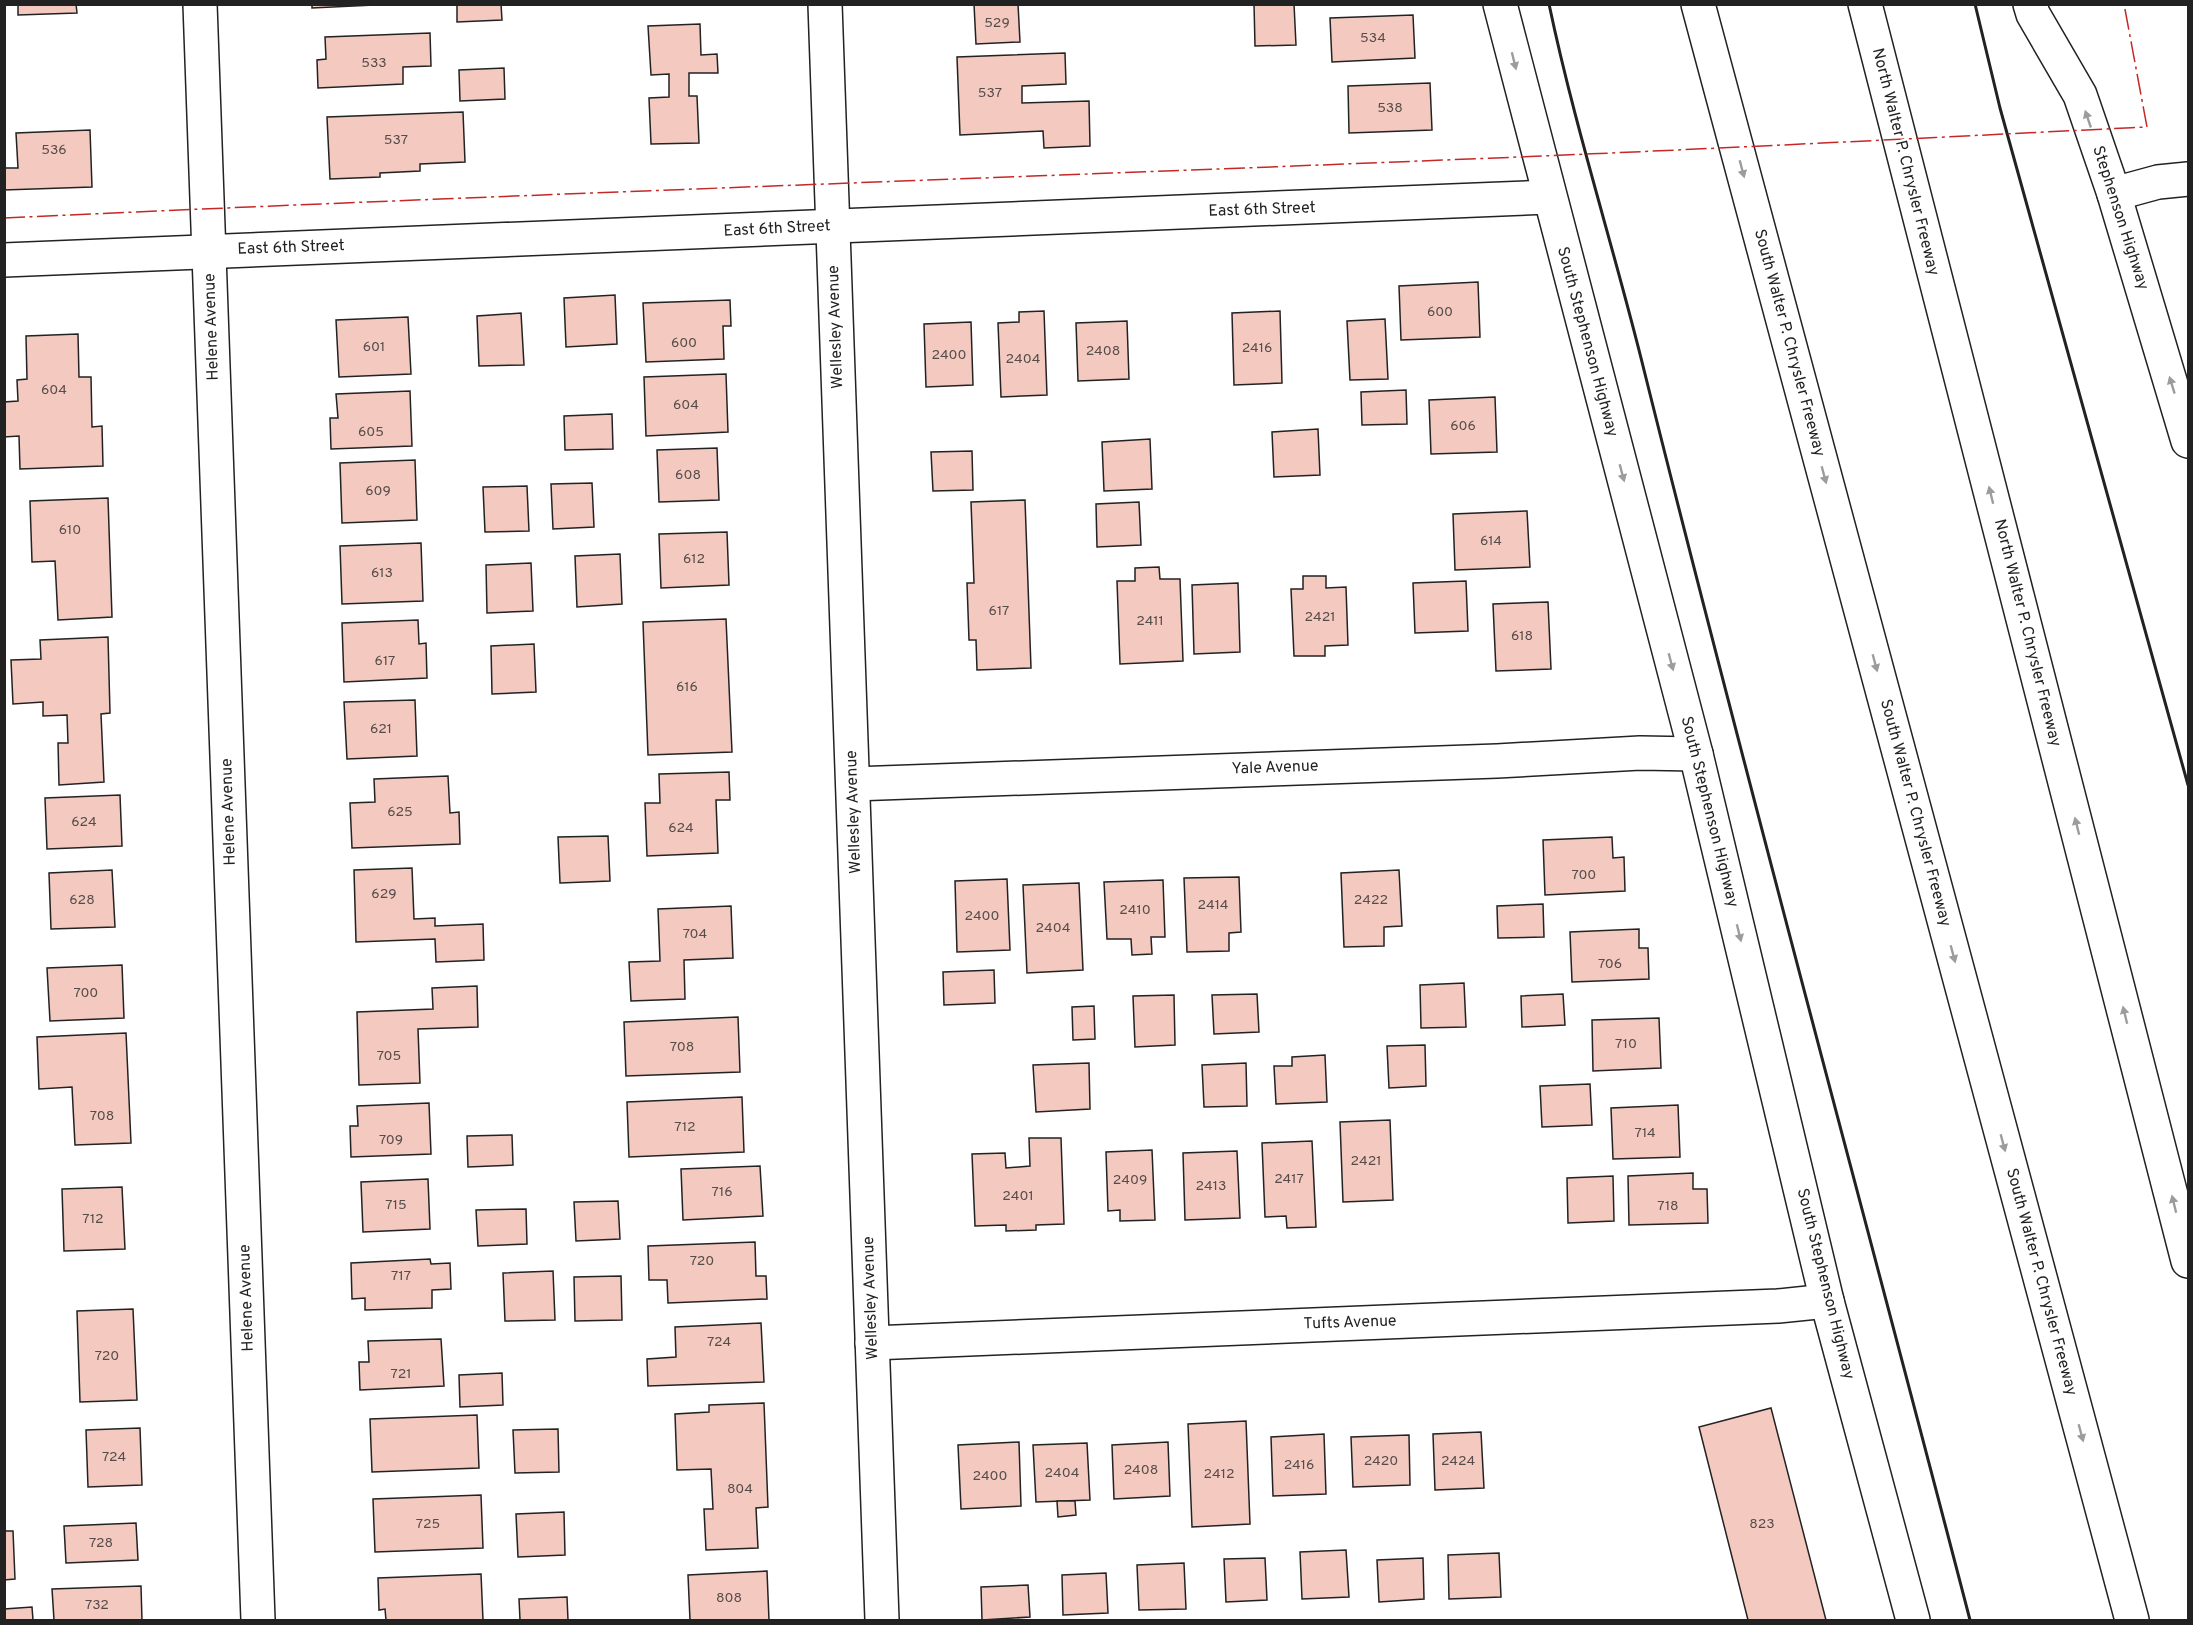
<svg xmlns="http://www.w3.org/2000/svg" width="2193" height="1625" font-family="Overpass,sans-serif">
<rect width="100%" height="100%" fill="#fff"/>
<g fill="#f3c9c0" stroke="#222" stroke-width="1.5">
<polygon points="18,4 76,4 77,13 18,15"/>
<polygon points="312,4 396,4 312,8"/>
<polygon points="457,4 501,4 502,20 457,22"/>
<polygon points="974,4 1018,4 1020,42 976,44"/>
<polygon points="1254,4 1294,4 1296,45 1255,46"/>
<polygon points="1413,15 1415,58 1332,62 1330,18"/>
<polygon points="700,24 701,55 717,54 718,73 689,73 689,96 697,96 699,143 651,144 649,98 669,97 669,74 651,75 648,26"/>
<polygon points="430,33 431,66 403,67 403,84 318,88 317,60 326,59 325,37"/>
<polygon points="1065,53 1066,84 1022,86 1022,103 1089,101 1090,146 1044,148 1043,131 960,135 957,57"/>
<polygon points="504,68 505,99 460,101 459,70"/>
<polygon points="1430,83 1432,130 1349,133 1348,86"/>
<polygon points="463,112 465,162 420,164 420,171 380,173 380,177 330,179 327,117"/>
<polygon points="90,130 92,187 4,190 4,168 18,168 16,133"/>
<polygon points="1478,282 1480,337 1401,340 1399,286"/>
<polygon points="615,295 617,344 566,347 564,298"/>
<polygon points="730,300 731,326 723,326 724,359 646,362 643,303"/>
<polygon points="1044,311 1047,395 1001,397 998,323 1019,322 1019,312"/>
<polygon points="1280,311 1282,383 1234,385 1232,313"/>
<polygon points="521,313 524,365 479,366 477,316"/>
<polygon points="408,317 411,374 339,377 336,320"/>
<polygon points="1385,319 1388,379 1350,380 1347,321"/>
<polygon points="1127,321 1129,379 1078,381 1076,323"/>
<polygon points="971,322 973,385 926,387 924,324"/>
<polygon points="78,334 79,377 91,377 92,427 102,426 103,466 20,469 19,436 4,437 4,402 18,401 17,380 27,379 26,336"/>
<polygon points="726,374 728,432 646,436 644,377"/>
<polygon points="1406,390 1407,424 1362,425 1361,392"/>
<polygon points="410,391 412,446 331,449 330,418 338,418 336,394"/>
<polygon points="1495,397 1497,452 1431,454 1429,400"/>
<polygon points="612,414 613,449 565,450 564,416"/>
<polygon points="1318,429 1320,475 1274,477 1272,432"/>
<polygon points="1150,439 1152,489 1104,491 1102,442"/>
<polygon points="717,448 719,500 659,502 657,450"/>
<polygon points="972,451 973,490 933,491 931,452"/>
<polygon points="415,460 417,520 342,523 340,463"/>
<polygon points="592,483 594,527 553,529 551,484"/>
<polygon points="527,486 529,531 485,532 483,487"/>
<polygon points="108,498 112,617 58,620 55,561 32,562 30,501"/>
<polygon points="1025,500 1031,668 977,670 976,640 969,640 967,583 974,583 971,502"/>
<polygon points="1139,502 1141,545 1097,547 1096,504"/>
<polygon points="1527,511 1530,567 1455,570 1453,514"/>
<polygon points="727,532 729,585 661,588 659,534"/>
<polygon points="421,543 423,601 342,604 340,546"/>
<polygon points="620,554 622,604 577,607 575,556"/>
<polygon points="531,563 533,611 487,613 486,565"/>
<polygon points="1159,567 1160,579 1180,579 1183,661 1120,664 1117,581 1135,581 1135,568"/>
<polygon points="1303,576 1326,576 1326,588 1346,587 1348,645 1325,646 1325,656 1294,656 1291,589 1303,589"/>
<polygon points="1466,581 1468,631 1415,633 1413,583"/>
<polygon points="1238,583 1240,652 1194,654 1192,585"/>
<polygon points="1548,602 1551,669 1496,671 1493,604"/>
<polygon points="726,619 732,752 648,755 643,622"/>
<polygon points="418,620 419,644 426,643 427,678 344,682 342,623"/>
<polygon points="108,637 110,713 101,714 104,782 59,785 58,743 68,743 67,715 43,716 43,702 13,704 11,660 41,659 40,640"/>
<polygon points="534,644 536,692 492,694 491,646"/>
<polygon points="415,700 417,756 347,759 344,702"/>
<polygon points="729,772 730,800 716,800 718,853 647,856 645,803 660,803 659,774"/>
<polygon points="448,776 450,813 459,812 460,844 352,848 350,803 375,802 374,779"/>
<polygon points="120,795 122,846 47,849 45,798"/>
<polygon points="608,836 610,881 560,883 558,837"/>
<polygon points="1612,837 1613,858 1624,857 1625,891 1545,895 1543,840"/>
<polygon points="412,868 414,919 435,918 435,926 483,924 484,960 436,962 435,939 356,942 354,870"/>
<polygon points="112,870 115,927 51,929 49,873"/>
<polygon points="1399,870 1402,926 1384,927 1384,946 1344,947 1341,873"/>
<polygon points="1239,877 1241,932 1229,933 1229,951 1187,952 1184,878"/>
<polygon points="1007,879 1010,950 957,952 955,881"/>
<polygon points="1163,880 1165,937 1151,937 1152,954 1132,955 1131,939 1107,939 1104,882"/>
<polygon points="1079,883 1083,970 1027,973 1023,885"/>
<polygon points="1543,904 1544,937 1498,938 1497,906"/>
<polygon points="731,906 733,958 684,960 685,999 631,1001 629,962 660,961 658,909"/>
<polygon points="1639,929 1639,948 1648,948 1649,979 1572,982 1570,932"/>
<polygon points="122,965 124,1018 50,1021 47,968"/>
<polygon points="994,970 995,1003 944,1005 943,972"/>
<polygon points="1464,983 1466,1027 1421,1028 1420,985"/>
<polygon points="477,986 478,1027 418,1029 420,1083 359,1085 357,1012 433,1009 432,988"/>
<polygon points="1257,994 1259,1032 1214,1034 1212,995"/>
<polygon points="1563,994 1565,1025 1522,1027 1521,996"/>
<polygon points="1174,995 1175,1045 1135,1047 1133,996"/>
<polygon points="1094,1006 1095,1039 1073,1040 1072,1007"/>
<polygon points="738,1017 740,1072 626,1076 624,1022"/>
<polygon points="1659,1018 1661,1068 1593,1071 1592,1020"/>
<polygon points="126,1033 131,1143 75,1145 72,1087 39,1089 37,1037"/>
<polygon points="1425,1045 1426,1086 1389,1088 1387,1046"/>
<polygon points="1325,1055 1327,1102 1276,1104 1274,1066 1292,1066 1292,1057"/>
<polygon points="1089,1063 1090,1109 1036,1112 1033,1065"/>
<polygon points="1246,1063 1247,1106 1204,1107 1202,1065"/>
<polygon points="1590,1084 1592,1125 1542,1127 1540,1086"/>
<polygon points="742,1097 744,1152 629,1157 627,1102"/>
<polygon points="429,1103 431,1154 351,1157 350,1126 358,1126 357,1106"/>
<polygon points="1678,1105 1680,1157 1613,1159 1611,1108"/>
<polygon points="1390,1120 1393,1200 1343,1202 1340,1122"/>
<polygon points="512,1135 513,1165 468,1167 467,1136"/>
<polygon points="1029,1138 1061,1138 1064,1224 1036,1225 1036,1230 1006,1231 1006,1225 975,1226 972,1154 1005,1153 1006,1168 1030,1166"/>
<polygon points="1312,1141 1316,1227 1287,1228 1286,1216 1265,1217 1262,1143"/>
<polygon points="1152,1150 1155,1220 1120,1221 1120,1210 1108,1211 1106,1152"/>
<polygon points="1237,1151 1240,1218 1185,1220 1183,1153"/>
<polygon points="760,1166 763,1216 683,1220 681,1169"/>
<polygon points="1693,1173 1693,1189 1707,1189 1708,1223 1629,1225 1628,1176"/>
<polygon points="1613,1176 1614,1221 1568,1223 1567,1178"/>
<polygon points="428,1179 430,1229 363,1232 361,1182"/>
<polygon points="122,1187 125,1249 64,1251 62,1189"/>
<polygon points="618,1201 620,1239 576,1241 574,1202"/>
<polygon points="526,1209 527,1244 478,1246 476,1210"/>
<polygon points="755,1242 756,1276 766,1276 767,1299 668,1303 667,1280 649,1280 648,1246"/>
<polygon points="430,1259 431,1264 450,1263 451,1289 432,1290 432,1308 365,1310 365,1298 352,1299 351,1263"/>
<polygon points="553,1271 555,1320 505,1321 503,1273"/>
<polygon points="621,1276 622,1320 575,1321 574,1277"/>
<polygon points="133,1309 137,1400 80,1402 77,1311"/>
<polygon points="761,1323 764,1382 648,1386 647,1359 676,1357 675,1327"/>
<polygon points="441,1339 444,1386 360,1390 359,1362 369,1362 368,1341"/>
<polygon points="502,1373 503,1405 460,1407 459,1375"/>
<polygon points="764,1403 768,1507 756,1508 758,1548 706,1550 704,1509 713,1509 711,1469 677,1470 675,1414 709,1412 709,1405"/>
<polygon points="1771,1408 1826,1620 1748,1620 1699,1427"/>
<polygon points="477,1415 479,1468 372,1472 370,1419"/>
<polygon points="1246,1421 1250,1524 1192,1527 1188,1424"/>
<polygon points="140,1428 142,1485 88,1487 86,1430"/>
<polygon points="558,1429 559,1472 515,1473 513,1430"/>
<polygon points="1481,1432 1484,1488 1435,1490 1433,1434"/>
<polygon points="1324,1434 1326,1494 1273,1496 1271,1437"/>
<polygon points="1409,1435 1410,1485 1353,1487 1351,1437"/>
<polygon points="1019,1442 1021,1506 961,1509 958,1445"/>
<polygon points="1168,1442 1170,1496 1114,1499 1112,1445"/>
<polygon points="1087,1443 1090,1500 1036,1502 1033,1445"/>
<polygon points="481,1495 483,1548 375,1552 373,1499"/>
<polygon points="1057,1501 1075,1501 1076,1515 1058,1517"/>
<polygon points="564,1512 565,1555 518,1557 516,1514"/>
<polygon points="136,1523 138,1560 66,1563 64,1526"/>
<polygon points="4,1531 13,1531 15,1579 4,1580"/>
<polygon points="1346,1550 1349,1597 1302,1599 1300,1552"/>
<polygon points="1499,1553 1501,1597 1449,1599 1448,1555"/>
<polygon points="1265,1558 1267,1600 1226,1602 1224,1559"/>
<polygon points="1423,1558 1424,1599 1379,1602 1377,1560"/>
<polygon points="1184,1563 1186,1609 1139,1610 1137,1565"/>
<polygon points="767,1571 769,1620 690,1620 688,1575"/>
<polygon points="1106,1573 1108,1613 1063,1615 1062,1575"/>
<polygon points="481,1574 483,1620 386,1620 385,1609 379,1610 378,1578"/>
<polygon points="1028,1585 1030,1617 982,1620 981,1587"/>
<polygon points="141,1586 142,1620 54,1620 52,1589"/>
<polygon points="567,1597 568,1620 520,1620 519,1599"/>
<polygon points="32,1607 33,1620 4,1620 4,1609"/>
</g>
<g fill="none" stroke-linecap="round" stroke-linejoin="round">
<g stroke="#222" stroke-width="36">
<g id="minor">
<polyline points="200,4 258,1620"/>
<polyline points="825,4 882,1620"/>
<polyline points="2114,194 2158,182 2188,179"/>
<polyline points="4,260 1549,197"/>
<polyline points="853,784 1497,761 1640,753 1696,754"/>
<polyline points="872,1343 1778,1306 1827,1301"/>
</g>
</g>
<g stroke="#222" stroke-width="36">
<g id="secondary">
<polyline points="1500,4 1696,754 1827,1301 1913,1620"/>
<polyline points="2030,4 2033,14 2080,95 2114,194 2188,441"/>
</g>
</g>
<g stroke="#222" stroke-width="36">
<g id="motorway">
<polyline points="1698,4 2132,1620"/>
<polyline points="1865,4 2188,1261"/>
</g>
</g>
<use href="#minor" stroke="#fff" stroke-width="33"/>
<use href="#secondary" stroke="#fff" stroke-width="33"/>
<use href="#motorway" stroke="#fff" stroke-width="33"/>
<g stroke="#222" stroke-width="3">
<path d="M1549,4C1575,128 1614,248 1644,370C1748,788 1862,1204 1970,1620"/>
<polyline points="1975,4 2000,108 2188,785"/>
</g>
<path stroke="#c62828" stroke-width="1.5" stroke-dasharray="21 4.5 3 4.5" stroke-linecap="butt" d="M4,218C493,195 981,179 1469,159C1695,150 1921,138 2147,127L2124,4"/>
</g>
<defs><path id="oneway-solid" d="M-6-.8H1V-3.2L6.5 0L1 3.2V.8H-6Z" transform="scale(1.5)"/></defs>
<g fill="#9c9c9c">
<use href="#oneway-solid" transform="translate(1514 61) rotate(76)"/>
<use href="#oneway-solid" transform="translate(2088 119) rotate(-109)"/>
<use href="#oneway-solid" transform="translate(1742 169) rotate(75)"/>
<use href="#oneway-solid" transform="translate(2172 385) rotate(-107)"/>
<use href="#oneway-solid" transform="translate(1622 473) rotate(75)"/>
<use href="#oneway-solid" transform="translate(1824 475) rotate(75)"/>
<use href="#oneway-solid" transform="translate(1991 495) rotate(-104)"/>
<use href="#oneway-solid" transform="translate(1671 662) rotate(75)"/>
<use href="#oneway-solid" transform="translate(1875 663) rotate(75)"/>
<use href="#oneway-solid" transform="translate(2077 826) rotate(-104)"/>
<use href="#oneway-solid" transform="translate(1739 933) rotate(76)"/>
<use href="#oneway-solid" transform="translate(1953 954) rotate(75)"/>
<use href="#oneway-solid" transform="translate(2125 1015) rotate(-104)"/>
<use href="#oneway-solid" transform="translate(2003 1143) rotate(75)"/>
<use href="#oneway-solid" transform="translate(2174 1204) rotate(-104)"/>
<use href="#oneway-solid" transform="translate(2081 1433) rotate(75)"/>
</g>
<g text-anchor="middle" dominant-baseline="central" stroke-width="4.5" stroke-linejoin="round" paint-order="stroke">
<g font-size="14" fill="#564c4a">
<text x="997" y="23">529</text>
<text x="1373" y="38">534</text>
<text x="374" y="63">533</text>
<text x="990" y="93">537</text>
<text x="1390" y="108">538</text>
<text x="396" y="140">537</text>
<text x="54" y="150">536</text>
<text x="1440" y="312">600</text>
<text x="684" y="343">600</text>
<text x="374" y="347">601</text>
<text x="1257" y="348">2416</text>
<text x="1103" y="351">2408</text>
<text x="949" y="355">2400</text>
<text x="1023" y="359">2404</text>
<text x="54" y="390">604</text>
<text x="686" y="405">604</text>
<text x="1463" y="426">606</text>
<text x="371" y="432">605</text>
<text x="688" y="475">608</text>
<text x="378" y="491">609</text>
<text x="70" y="530">610</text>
<text x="1491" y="541">614</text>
<text x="694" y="559">612</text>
<text x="382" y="573">613</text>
<text x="999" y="611">617</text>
<text x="1320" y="617">2421</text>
<text x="1150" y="621">2411</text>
<text x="1522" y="636">618</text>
<text x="385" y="661">617</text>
<text x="687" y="687">616</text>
<text x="381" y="729">621</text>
<text x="400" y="812">625</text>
<text x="84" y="822">624</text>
<text x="681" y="828">624</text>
<text x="1584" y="875">700</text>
<text x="384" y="894">629</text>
<text x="82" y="900">628</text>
<text x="1371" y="900">2422</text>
<text x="1213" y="905">2414</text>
<text x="1135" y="910">2410</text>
<text x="982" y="916">2400</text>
<text x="1053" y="928">2404</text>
<text x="695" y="934">704</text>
<text x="1610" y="964">706</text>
<text x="86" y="993">700</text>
<text x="1626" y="1044">710</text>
<text x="682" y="1047">708</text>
<text x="389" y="1056">705</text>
<text x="102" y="1116">708</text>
<text x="685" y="1127">712</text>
<text x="1645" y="1133">714</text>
<text x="391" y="1140">709</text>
<text x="1366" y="1161">2421</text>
<text x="1289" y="1179">2417</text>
<text x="1130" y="1180">2409</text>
<text x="1211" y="1186">2413</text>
<text x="722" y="1192">716</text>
<text x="1018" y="1196">2401</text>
<text x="396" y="1205">715</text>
<text x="1668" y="1206">718</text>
<text x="93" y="1219">712</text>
<text x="702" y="1261">720</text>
<text x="401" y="1276">717</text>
<text x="719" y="1342">724</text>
<text x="107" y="1356">720</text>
<text x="401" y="1374">721</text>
<text x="114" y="1457">724</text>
<text x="1381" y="1461">2420</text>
<text x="1458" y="1461">2424</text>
<text x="1299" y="1465">2416</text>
<text x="1141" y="1470">2408</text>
<text x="1062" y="1473">2404</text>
<text x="1219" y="1474">2412</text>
<text x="990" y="1476">2400</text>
<text x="740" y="1489">804</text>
<text x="428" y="1524">725</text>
<text x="1762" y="1524">823</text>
<text x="101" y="1543">728</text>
<text x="729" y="1598">808</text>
<text x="97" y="1605">732</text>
</g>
<g font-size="16" fill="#222" stroke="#fff">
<text transform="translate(1905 162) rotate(76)">North Walter P. Chrysler Freeway</text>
<text transform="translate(1262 210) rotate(-2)">East 6th Street</text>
<text transform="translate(2120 218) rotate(72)">Stephenson Highway</text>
<text transform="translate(777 229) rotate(-3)">East 6th Street</text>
<text transform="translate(291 248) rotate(-2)">East 6th Street</text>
<text transform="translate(212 327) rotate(-92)">Helene Avenue</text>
<text transform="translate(836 327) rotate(-92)">Wellesley Avenue</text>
<text transform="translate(1587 342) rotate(75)">South Stephenson Highway</text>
<text transform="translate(1789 343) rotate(75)">South Walter P. Chrysler Freeway</text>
<text transform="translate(2027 633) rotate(76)">North Walter P. Chrysler Freeway</text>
<text transform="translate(1275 768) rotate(-2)">Yale Avenue</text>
<text transform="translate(229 812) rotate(-92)">Helene Avenue</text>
<text transform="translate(854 812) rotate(-92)">Wellesley Avenue</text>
<text transform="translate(1709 812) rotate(76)">South Stephenson Highway</text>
<text transform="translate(1915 813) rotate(75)">South Walter P. Chrysler Freeway</text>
<text transform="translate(2041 1282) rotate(75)">South Walter P. Chrysler Freeway</text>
<text transform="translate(1825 1284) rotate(76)">South Stephenson Highway</text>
<text transform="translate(247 1298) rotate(-92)">Helene Avenue</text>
<text transform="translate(871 1298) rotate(-92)">Wellesley Avenue</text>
<text transform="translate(1350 1323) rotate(-2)">Tufts Avenue</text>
</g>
</g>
<rect width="2193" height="1625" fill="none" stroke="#222222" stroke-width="12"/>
</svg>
